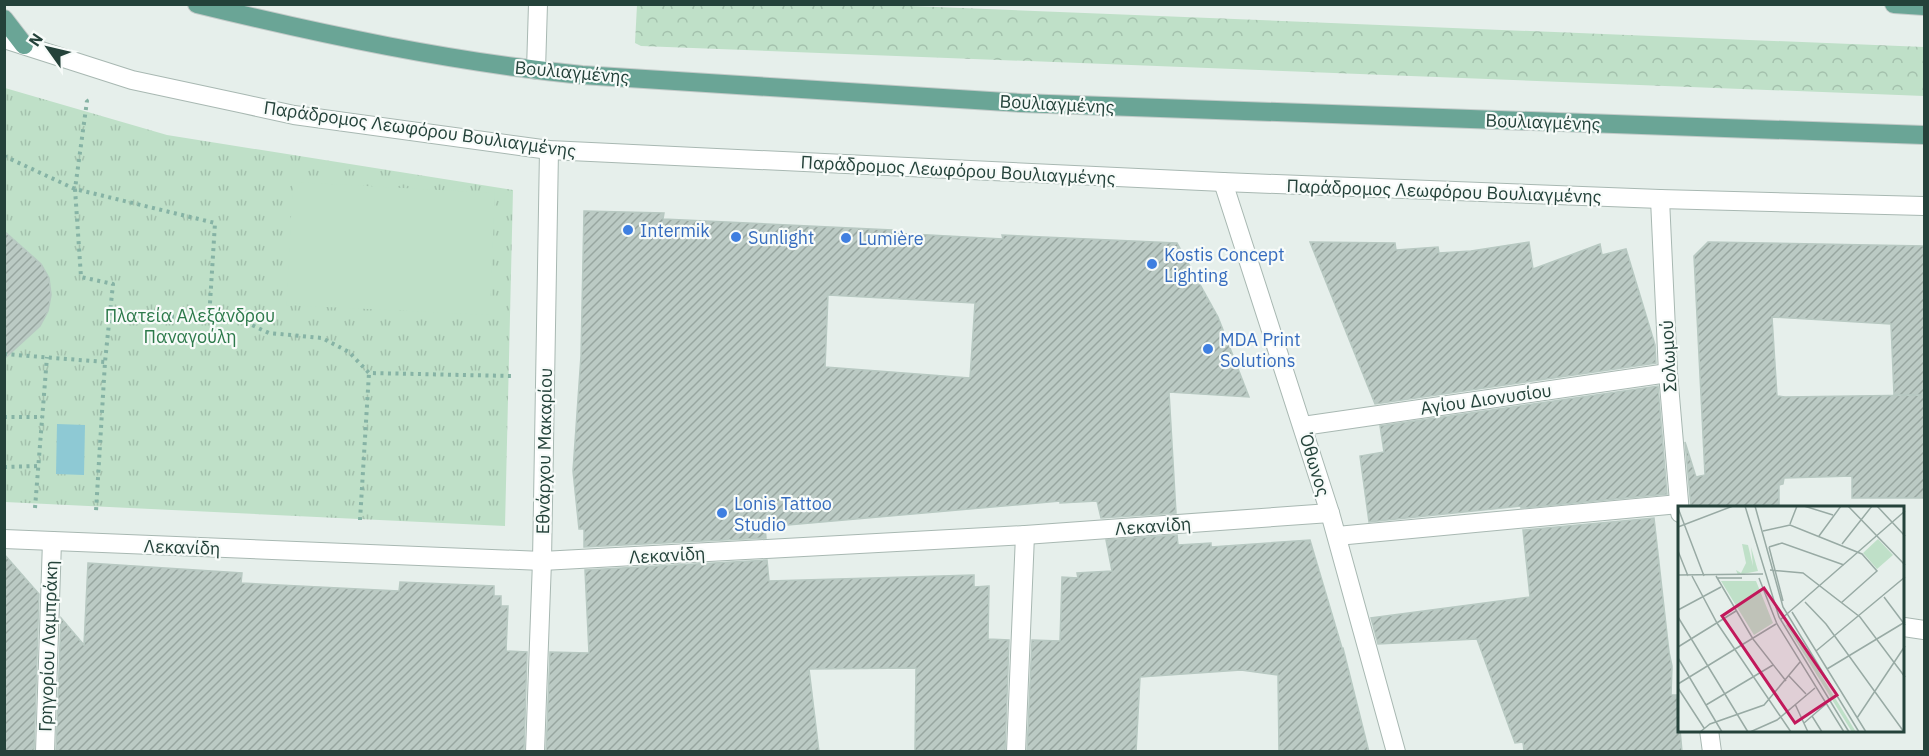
<svg xmlns="http://www.w3.org/2000/svg" width="1929" height="756" font-family="'IBM Plex Sans',sans-serif">
<defs>
<pattern id="forest-crowns" width="20" height="18" patternUnits="userSpaceOnUse" patternTransform="scale(1.5)"><rect width="20" height="18" fill="#bfe0c8"/><path d="M2 6a3 3 0 1 1 6 0M12 15a3 3 0 1 1 6 0" fill="none" stroke="#a4c1ad"/></pattern>
<pattern id="park-tufts" width="24" height="20" patternUnits="userSpaceOnUse" patternTransform="scale(1.5)"><rect width="24" height="20" fill="#bfe0c8"/><path d="M3 7l-1-3M5 7V3M7 7l1-3M15 17l-1-3M17 17v-4M19 17l1-3" fill="none" stroke="#a4c1ad"/></pattern>
<pattern id="building-hatch" width="6" height="6" patternUnits="userSpaceOnUse" patternTransform="scale(1.5)"><rect width="6" height="6" fill="#bbcac4"/><path d="M-1 1l2-2M0 6l6-6M5 7l2-2" fill="none" stroke="#98a6a0"/></pattern>
</defs>
<rect width="100%" height="100%" fill="#e6efeb"/>
<polygon fill="url(#forest-crowns)" points="886,5 1924,47 1924,96 641,46 635,43 637,5"/>
<polygon fill="url(#park-tufts)" points="5,88 167,135 513,190 505,526 5,502"/>
<polygon fill="#bfe0c8" points="293,182 495,193 490,315 286,305"/>
<polygon fill="#8ec9d4" points="57,424 85,425 84,475 56,474"/>
<g fill="url(#building-hatch)" stroke="#b8c9c2" stroke-width="1.5" fill-rule="evenodd">
<path d="M584,211L664,213L663,219L892,230V233L1003,239L1002,235L1177,243L1218,317L1249,397L1169,392L1176,513L1101,518L1097,501L1060,503V501L765,527L766,538L584,547V529H579L573,471L581,356ZM828,295L975,303L970,378L825,367Z"/>
<polygon points="4,231 41,264 49,278 51,295 48,311 40,326 4,359"/>
<polygon points="1310,242 1395,243 1396,250 1438,247 1439,253 1471,251 1529,242 1533,269 1600,244 1602,255 1626,249 1655,345 1656,363 1375,404"/>
<polygon points="1708,242 1924,246 1924,395 1894,395 1891,324 1772,317 1777,396 1785,397 1924,395 1924,498 1852,498 1852,476 1784,478 1783,484 1779,485 1779,507 1691,507 1685,442 1696,477 1705,475 1694,256"/>
<polygon points="1658,386 1667,494 1521,508 1521,506 1369,522 1360,456 1384,452 1380,426"/>
<polygon points="1654,518 1669,652 1672,666 1671,695 1677,695 1682,752 1524,751 1523,742 1515,743 1477,639 1378,644 1371,618 1530,597 1523,530"/>
<polygon points="1177,535 1178,545 1211,543 1211,547 1310,540 1342,648 1343,648 1369,752 1279,752 1278,675 1241,670 1140,677 1136,752 1027,752 1032,640 1060,641 1062,577 1078,578 1077,573 1112,571 1106,540"/>
<polygon points="4,554 39,594 34,752 4,752"/>
<polygon points="767,560 769,581 974,575 974,587 989,586 988,639 1009,640 1005,752 915,752 916,668 809,669 819,752 546,752 550,652 589,653 585,570"/>
<polygon points="88,563 242,573 241,583 399,591 400,582 494,586 494,596 501,596 501,606 508,606 506,651 527,652 524,752 56,752 61,618 84,645"/>
</g>
<g fill="none" stroke-linecap="round" stroke-linejoin="round">
<g stroke="#a8b8b2" stroke-width="20">
<g id="minor">
<polyline points="4,39 132,80 244,104 294,115 549,150 1223,182 1660,199 1924,206"/>
<polyline points="536,70 538,4"/>
<polyline points="1223,182 1330,513 1396,752"/>
<polyline points="1660,199 1668,373 1680,513"/>
<polyline points="1303,426 1668,373"/>
<polyline points="1337,536 1679,504"/>
<polyline points="4,539 542,561 1025,535 1330,513"/>
<polyline points="1904,627 1924,630"/>
<polyline points="1709,730 1712,752"/>
<polyline points="45,752 52,541"/>
<polyline points="535,752 542,561 549,150"/>
<polyline points="1016,752 1025,535"/>
</g>
</g>
<g stroke="#c2cac8" stroke-width="20">
<g id="major">
<path d="M197,4C324,35 452,62 582,75L1021,103L1924,135"/>
<polyline points="1894,4 1924,6"/>
<polyline points="4,19 24,45"/>
</g>
</g>
<g stroke="#86b3a5" stroke-width="4" stroke-dasharray="3 4.5" stroke-linecap="butt">
<polyline points="86,100 87,101 75,189 81,277 113,284 105,362 96,511"/>
<polyline points="4,156 75,189 215,223 209,319"/>
<polyline points="111,313 243,321 269,333 322,338 349,352 369,373 512,376"/>
<polyline points="4,354 105,362"/>
<polyline points="4,417 42,417"/>
<polyline points="4,467 39,466"/>
<polyline points="35,508 47,357"/>
<polyline points="360,520 369,373"/>
</g>
<use href="#minor" stroke="#fff" stroke-width="18"/>
<use href="#major" stroke="#6aa596" stroke-width="18"/>
</g>
<g fill="#3f7fe0" stroke="#f7fbf9" stroke-width="2">
<circle cx="628" cy="230" r="6"/>
<circle cx="736" cy="237" r="6"/>
<circle cx="846" cy="238" r="6"/>
<circle cx="1152" cy="264" r="6"/>
<circle cx="1208" cy="349" r="6"/>
<circle cx="722" cy="513" r="6"/>
</g>
<g text-anchor="middle" dominant-baseline="central" stroke-width="4.5" stroke-linejoin="round" paint-order="stroke">
<g font-size="18" fill="#24423a" stroke="#f7fbf9">
<text transform="translate(572 72) rotate(5)">Βουλιαγμένης</text>
<text transform="translate(1057 104) rotate(3)">Βουλιαγμένης</text>
<text transform="translate(1543 122) rotate(2)">Βουλιαγμένης</text>
<text transform="translate(420 129) rotate(8)">Παράδρομος Λεωφόρου Βουλιαγμένης</text>
<text transform="translate(958 170) rotate(3)">Παράδρομος Λεωφόρου Βουλιαγμένης</text>
<text transform="translate(1444 191) rotate(2)">Παράδρομος Λεωφόρου Βουλιαγμένης</text>
<text transform="translate(1668 356) rotate(-93)">Σολωμού</text>
<text transform="translate(1486 399) rotate(-8)">Αγίου Διονυσίου</text>
<text transform="translate(544 451) rotate(-89)">Εθνάρχου Μακαρίου</text>
<text transform="translate(1315 465) rotate(73)">Όθωνος</text>
<text transform="translate(1153 526) rotate(-4)">Λεκανίδη</text>
<text transform="translate(182 547) rotate(2)">Λεκανίδη</text>
<text transform="translate(667 555) rotate(-3)">Λεκανίδη</text>
<text transform="translate(48 646) rotate(-88)">Γρηγορίου Λαμπράκη</text>
</g>
<g font-size="18" fill="#366cbe" stroke="#f7fbf9" text-anchor="start">
<text x="640" y="230">Intermik</text>
<text x="748" y="237">Sunlight</text>
<text x="858" y="238">Lumière</text>
<text x="1164" y="254">Kostis Concept<tspan x="1164" dy="21">Lighting</tspan></text>
<text x="1220" y="339">MDA Print<tspan x="1220" dy="21">Solutions</tspan></text>
<text x="734" y="503">Lonis Tattoo<tspan x="734" dy="21">Studio</tspan></text>
</g>
<g font-size="18" fill="#2d7a4b" stroke="#f7fbf9">
<text x="190" y="315">Πλατεία Αλεξάνδρου<tspan x="190" dy="21">Παναγούλη</tspan></text>
</g>
</g>
<g transform="translate(1678 506)">
<rect width="226" height="226" fill="#e6efeb"/>
<path d="M64,38L70,39L75,60L73,41L80,65L60,69L58,64L63,67L68,57Z" fill="#bfe0c8"/>
<path d="M111,117L178,226H174L108,119Z" fill="#bfe0c8"/>
<path d="M200,33L215,49L199,63L185,47ZM43,75H78L95,117L76,129Z" fill="#bfe0c8"/>
<path fill="none" stroke="#98aaa4" stroke-width="1.5" d="M67,0L101,111L171,226M77,0L105,101L181,226M126,0L155,9M170,0L227,59M199,0L227,30M0,2L26,70M112,18L119,0M0,21L55,0M85,25L112,19L184,48L199,65L163,97M141,30L163,0M164,38L194,0M91,41L104,37L166,59M91,41L105,95M0,45L10,70M92,64L125,67L182,111L227,171M0,69L85,68M14,70L39,117L113,226M38,70L75,133L108,175M39,72H64M81,72L99,118L166,226M206,91L227,119M127,96L148,118L226,226M0,104L43,81M114,106L188,226M0,111L70,226M102,114L227,5M0,141L58,105M138,145L227,71M0,152L44,226M149,163L227,116M111,170L128,188M0,178L98,118M0,182L26,222M117,198L130,226M28,199L95,159M134,210L144,226M179,212L227,140M126,217L148,198M22,226L32,218L86,199L122,156M72,226L99,214L137,182"/>
<path fill="#c2185b" fill-opacity="0.15" stroke="#c2185b" stroke-width="3" d="M86,82L159,189L117,217L44,110Z"/>
<rect width="226" height="226" fill="none" stroke="#24423a" stroke-width="3"/>
</g>
<rect width="1929" height="756" fill="none" stroke="#24423a" stroke-width="12"/>
<g transform="translate(48 48) rotate(304)" stroke="#f7fbf9" stroke-width="4.5" paint-order="stroke">
<path d="M0-4.5L10 22L0 15L-10 22Z" fill="#24423a"/>
<text y="-9" font-size="16" font-weight="bold" text-anchor="middle" fill="#24423a">N</text>
</g>
</svg>
